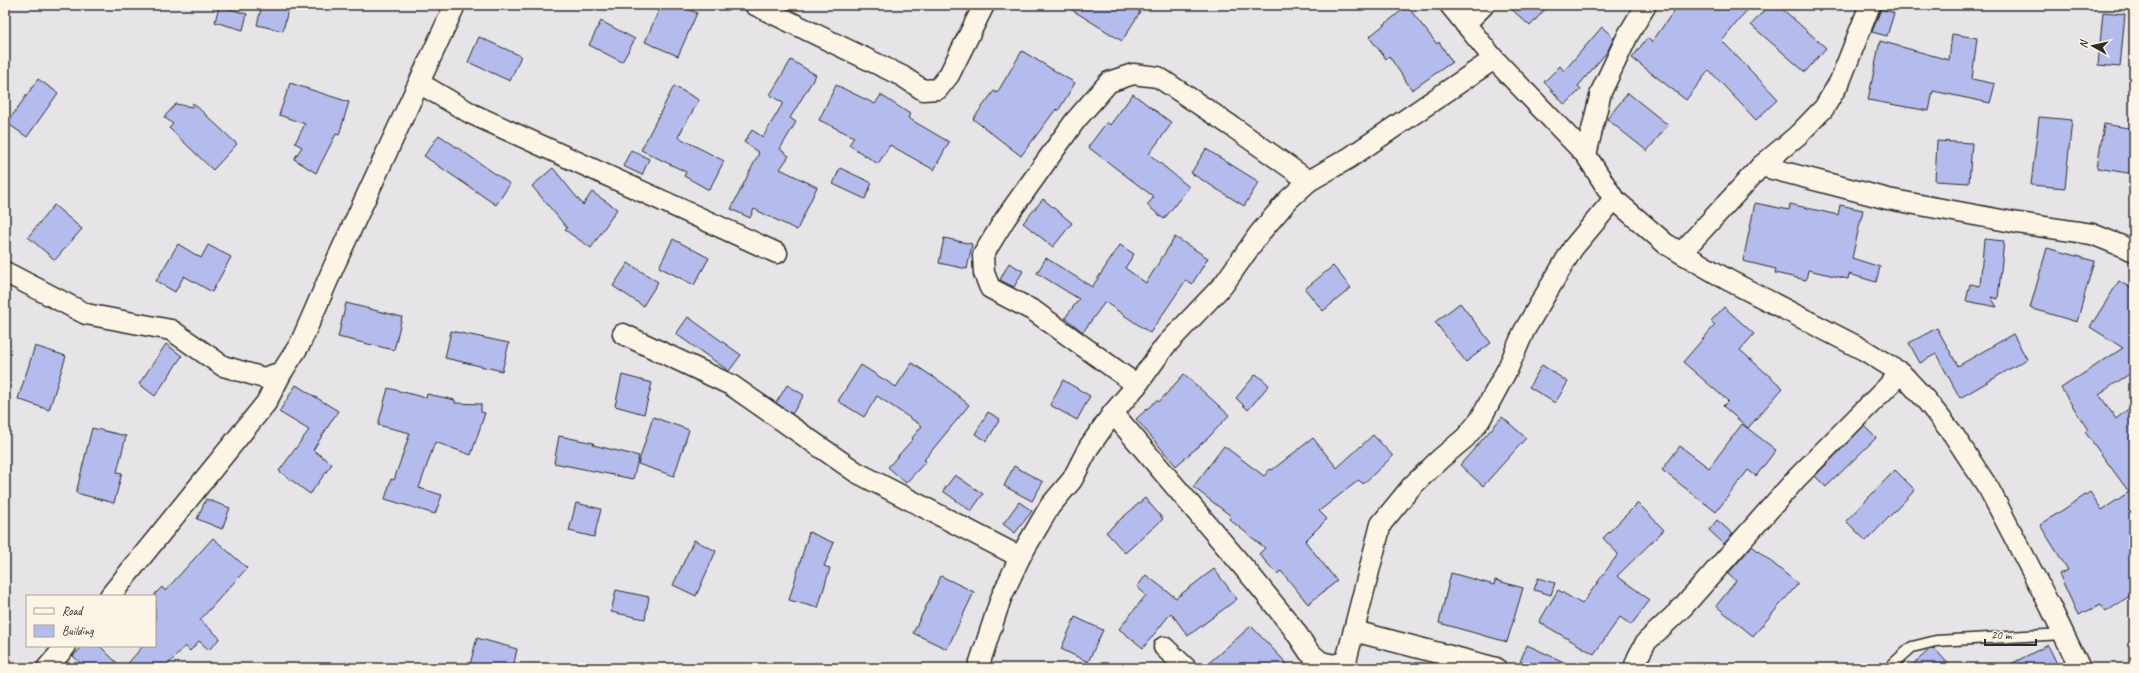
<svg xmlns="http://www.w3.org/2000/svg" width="2139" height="673" font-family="Caveat,sans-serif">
<rect width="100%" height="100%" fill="#e6e4e7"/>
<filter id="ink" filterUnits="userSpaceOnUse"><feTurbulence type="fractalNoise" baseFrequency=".025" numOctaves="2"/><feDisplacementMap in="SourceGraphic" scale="8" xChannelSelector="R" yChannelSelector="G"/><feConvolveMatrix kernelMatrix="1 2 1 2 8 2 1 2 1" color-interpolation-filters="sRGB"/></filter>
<g filter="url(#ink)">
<g fill="#b4bced" stroke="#2b2b2b">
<polygon points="262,5 289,5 283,31 257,25"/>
<polygon points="661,5 679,5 697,13 678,56 645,42"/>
<polygon points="1064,5 1129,5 1140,12 1122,41"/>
<polygon points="1507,5 1549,5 1530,26"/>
<polygon points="1678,5 1751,5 1722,41 1778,99 1756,120 1709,70 1686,100 1632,58 1647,38 1652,42"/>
<polygon points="1769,5 1778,5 1826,48 1805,72 1751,25"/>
<polygon points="219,6 247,14 243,30 215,22"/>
<polygon points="1407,6 1437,44 1439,42 1452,62 1412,90 1389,56 1386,59 1369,37"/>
<polygon points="1881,9 1894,13 1887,36 1872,32"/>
<polygon points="2103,12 2125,14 2120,67 2098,65"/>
<polygon points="601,21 635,39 622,62 589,45"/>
<polygon points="1602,27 1614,38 1607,52 1578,86 1581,89 1565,105 1544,82 1560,66 1564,71"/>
<polygon points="1952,34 1977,38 1972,79 1995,84 1990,103 1933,91 1929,111 1868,100 1880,41 1949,60"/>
<polygon points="479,37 521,56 510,81 468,62"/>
<polygon points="1022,51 1075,83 1058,111 1056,109 1021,156 973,119 994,91 997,93"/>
<polygon points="791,60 816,75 790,118 796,122 780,149 789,156 780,169 817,187 797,230 754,209 750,218 731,209 759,153 744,142 752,130 763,137 783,103 770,95"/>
<polygon points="38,79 58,93 27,137 7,123"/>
<polygon points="290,83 349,102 339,135 336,134 316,173 294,159 302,147 295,143 305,124 279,115"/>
<polygon points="836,85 875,104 881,95 910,114 908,118 949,142 934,170 890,145 878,164 849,145 854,137 819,120"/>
<polygon points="674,86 699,100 678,137 724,161 709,190 684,176 686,172 641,150"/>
<polygon points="1628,93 1668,125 1647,151 1607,119"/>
<polygon points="1133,94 1172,123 1149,154 1189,187 1164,219 1147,205 1154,197 1088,147 1107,122 1110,125"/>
<polygon points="193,103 237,144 213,170 169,128 173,124 164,117 176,104 192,107"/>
<polygon points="2039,117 2072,120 2065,188 2031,185"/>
<polygon points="2104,124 2134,129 2134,174 2097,168"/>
<polygon points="439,135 510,184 496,205 424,156"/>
<polygon points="1937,141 1972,143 1969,183 1935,181"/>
<polygon points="1206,149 1259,182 1244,206 1191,173"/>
<polygon points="631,150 649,159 642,175 623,166"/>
<polygon points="553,168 583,205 592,192 617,209 591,248 565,230 567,228 532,186"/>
<polygon points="840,168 872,183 865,199 833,184"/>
<polygon points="1043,199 1072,223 1053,247 1023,223"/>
<polygon points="1755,203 1789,210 1790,204 1838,215 1840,205 1863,210 1852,258 1880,267 1876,282 1849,274 1848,279 1808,270 1806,280 1775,273 1776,269 1743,261"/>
<polygon points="54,205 82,229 55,260 28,237"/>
<polygon points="1175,237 1208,258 1192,284 1186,280 1150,333 1105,302 1083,332 1065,318 1079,299 1037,273 1046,258 1092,287 1120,245 1134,254 1125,268 1146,283"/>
<polygon points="944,238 972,244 967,269 939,263"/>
<polygon points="673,239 709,258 694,285 659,267"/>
<polygon points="1984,239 2004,241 1998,299 1991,297 1997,307 1966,301 1970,284 1980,286"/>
<polygon points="178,244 201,258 208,245 231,257 212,292 184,276 175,292 156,281"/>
<polygon points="2047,248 2094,261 2077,322 2030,308"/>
<polygon points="628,263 658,282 643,306 613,286"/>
<polygon points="1009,263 1023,271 1014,287 1000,280"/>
<polygon points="1333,266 1351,288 1323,311 1305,289"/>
<polygon points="2119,281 2134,290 2134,371 2099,394 2116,419 2134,404 2134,593 2106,612 2101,605 2078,615 2059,574 2068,570 2040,525 2090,492 2102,510 2129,492 2085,432 2088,430 2061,388 2123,348 2090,327"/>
<polygon points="346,303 402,317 394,350 338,337"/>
<polygon points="1460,303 1491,343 1466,362 1435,322"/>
<polygon points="1724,307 1754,334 1740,350 1783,388 1748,428 1723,406 1728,401 1683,362 1715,325 1711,321"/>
<polygon points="688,317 741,355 729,371 676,334"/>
<polygon points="1937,328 1958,366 2013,334 2027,359 1960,398 1936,354 1920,363 1909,343"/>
<polygon points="451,331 509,343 502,371 445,358"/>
<polygon points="166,344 182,356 155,396 139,384"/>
<polygon points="35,346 66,356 49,410 18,399"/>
<polygon points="912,363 944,384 969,405 924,460 926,461 906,483 888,467 913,439 912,438 922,426 877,396 864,417 838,401 861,365 896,387"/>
<polygon points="1542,365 1568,382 1555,403 1529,387"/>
<polygon points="1184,374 1229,415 1210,436 1176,466 1136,419 1157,400 1159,402"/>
<polygon points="1256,374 1269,385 1248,410 1236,398"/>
<polygon points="622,375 652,383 644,414 615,406"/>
<polygon points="1063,380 1090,396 1077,420 1050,405"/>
<polygon points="296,385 338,411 313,450 332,464 310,494 279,471 309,430 279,412"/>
<polygon points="787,385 804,395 792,414 776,403"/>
<polygon points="388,388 426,398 427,394 455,400 455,403 481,404 481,412 485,413 471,455 435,442 419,488 442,495 435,514 385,499 391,479 394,480 410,433 378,425"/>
<polygon points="988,412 1000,419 987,441 975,434"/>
<polygon points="653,417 689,430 674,476 638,464"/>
<polygon points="1502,417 1526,438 1483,486 1460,465"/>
<polygon points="1742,424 1776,450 1756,476 1748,470 1716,512 1662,470 1680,446 1709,468"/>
<polygon points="1864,426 1876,438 1826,487 1815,476"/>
<polygon points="92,428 126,436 117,472 122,473 114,503 76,493"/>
<polygon points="1373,435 1393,456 1363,484 1359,480 1319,511 1327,519 1305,541 1337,581 1308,604 1281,571 1277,574 1259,554 1265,548 1229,519 1231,516 1193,487 1224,446 1264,476 1270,469 1272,470 1313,438 1337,468"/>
<polygon points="559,436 594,443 593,445 639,456 633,479 554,463"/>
<polygon points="1014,466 1043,482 1032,501 1004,486"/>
<polygon points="1895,470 1915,490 1866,541 1846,521"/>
<polygon points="955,475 983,494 971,511 943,491"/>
<polygon points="1145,498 1163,519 1125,553 1106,532"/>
<polygon points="206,499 230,508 222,529 197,519"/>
<polygon points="1019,502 1032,511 1015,533 1003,524"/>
<polygon points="576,503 601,509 594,537 569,531"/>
<polygon points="1638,503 1664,530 1617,576 1650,600 1631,625 1620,617 1594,654 1539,622 1558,590 1582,604 1618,554 1603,538"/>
<polygon points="1717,520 1733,534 1724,544 1709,530"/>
<polygon points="809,532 834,543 824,566 830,568 818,608 789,600"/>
<polygon points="213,538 247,568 200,620 220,638 209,650 199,641 190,651 185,646 165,668 124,668 143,646 155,646 155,594 162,587 165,591"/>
<polygon points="694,540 716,551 696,596 673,585"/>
<polygon points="1752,546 1798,584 1753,636 1716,606 1736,581 1728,574"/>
<polygon points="1214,569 1237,599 1188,636 1171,613 1143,648 1119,629 1146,595 1137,587 1146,575 1176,598"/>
<polygon points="1451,573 1494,585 1495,580 1523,588 1507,642 1439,623"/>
<polygon points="941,576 974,592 947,649 913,633"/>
<polygon points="1538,578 1555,583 1551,595 1534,590"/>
<polygon points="616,590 649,597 645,619 611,612"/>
<polygon points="1075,617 1103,630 1088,662 1061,649"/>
<polygon points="1251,626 1291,668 1203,668"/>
<polygon points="477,638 517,649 513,668 469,668"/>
<polygon points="1527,645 1577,668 1533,668 1520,662"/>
<polygon points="2048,645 2059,668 2003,668"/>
<polygon points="83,646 100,646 122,668 86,668 73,656"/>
<polygon points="1934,648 1952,668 1909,668 1930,649"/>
</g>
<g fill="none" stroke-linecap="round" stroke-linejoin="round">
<g stroke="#2b2b2b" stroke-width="13">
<polyline id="service" points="1894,663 1912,647 1936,641 2064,634"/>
</g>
<g stroke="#2b2b2b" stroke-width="23">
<g id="minor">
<polyline points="755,5 902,76 923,90 938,89 949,75 984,5"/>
<polyline points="1450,5 1494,59 1586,155 1614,199 1666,244 1728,280 1864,350 1901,373 1925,399 1953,434 1989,489 2049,604 2080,668"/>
<polyline points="1465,24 1484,5"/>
<polyline points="419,83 472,114 777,253"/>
<polyline points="1586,155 1601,92 1628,35 1646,5"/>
<polyline points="1761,166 1888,199 2018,223 2092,234 2134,251"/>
<polyline points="1681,253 1761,166 1798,135 1824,108 1840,81 1870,5"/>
<polyline points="5,272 86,314 171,330 223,366 264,378 282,372"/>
<polyline points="623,334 731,385 856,472 1020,557"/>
<polyline points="1137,385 1034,311 990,288 984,273 983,255 1005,219 1075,121 1109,82 1133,74 1158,77 1233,127 1309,181"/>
<polyline points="1113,413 1256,582 1293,628 1309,652 1321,662 1334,665 1346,661 1381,524 1412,486 1440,459 1465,438 1480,420 1508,368 1524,331 1573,248 1614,199"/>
<polyline points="110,596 266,403 282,372 300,344 334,266 455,5"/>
<polyline points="1354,631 1496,668"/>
<polyline points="1164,647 1186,668"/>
<polyline points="47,668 66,646"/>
<polyline points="978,668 1001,598 1020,557 1050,506 1072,480 1089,447 1113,413 1137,385 1165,346 1224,284 1259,234 1288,200 1309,181 1349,158 1494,59"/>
<polyline points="1634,668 1638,657 1646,642 1684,606 1797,478 1901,373"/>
</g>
</g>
<use href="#service" stroke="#fcf5e5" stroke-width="10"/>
<use href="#minor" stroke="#fcf5e5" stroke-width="20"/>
</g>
</g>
<rect width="2139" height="673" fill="none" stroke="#fcf5e5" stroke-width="20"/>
<rect x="10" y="10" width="2119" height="653" fill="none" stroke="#2b2b2b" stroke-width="1.5" filter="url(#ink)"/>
<rect x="26" y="595" width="130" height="52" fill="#fcf5e5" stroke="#a8a49b"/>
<rect x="34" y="608" width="20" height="6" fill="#fcf5e5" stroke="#a8a49b"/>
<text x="62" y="615" font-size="12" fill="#2b2b2b">Road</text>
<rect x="34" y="625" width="20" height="12" fill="#b4bced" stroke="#a8a49b"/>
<text x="62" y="635" font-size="12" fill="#2b2b2b">Building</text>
<g transform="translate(2093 46) rotate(278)" stroke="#fcf5e5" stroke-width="3" paint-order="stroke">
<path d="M0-3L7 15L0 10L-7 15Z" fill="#2b2b2b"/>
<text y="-6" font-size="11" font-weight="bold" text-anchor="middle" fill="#2b2b2b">N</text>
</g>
<path d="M1985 639v6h51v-6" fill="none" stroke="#2b2b2b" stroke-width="2"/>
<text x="1991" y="639" font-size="12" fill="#2b2b2b" stroke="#fcf5e5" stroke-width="3" paint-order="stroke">20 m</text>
</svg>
